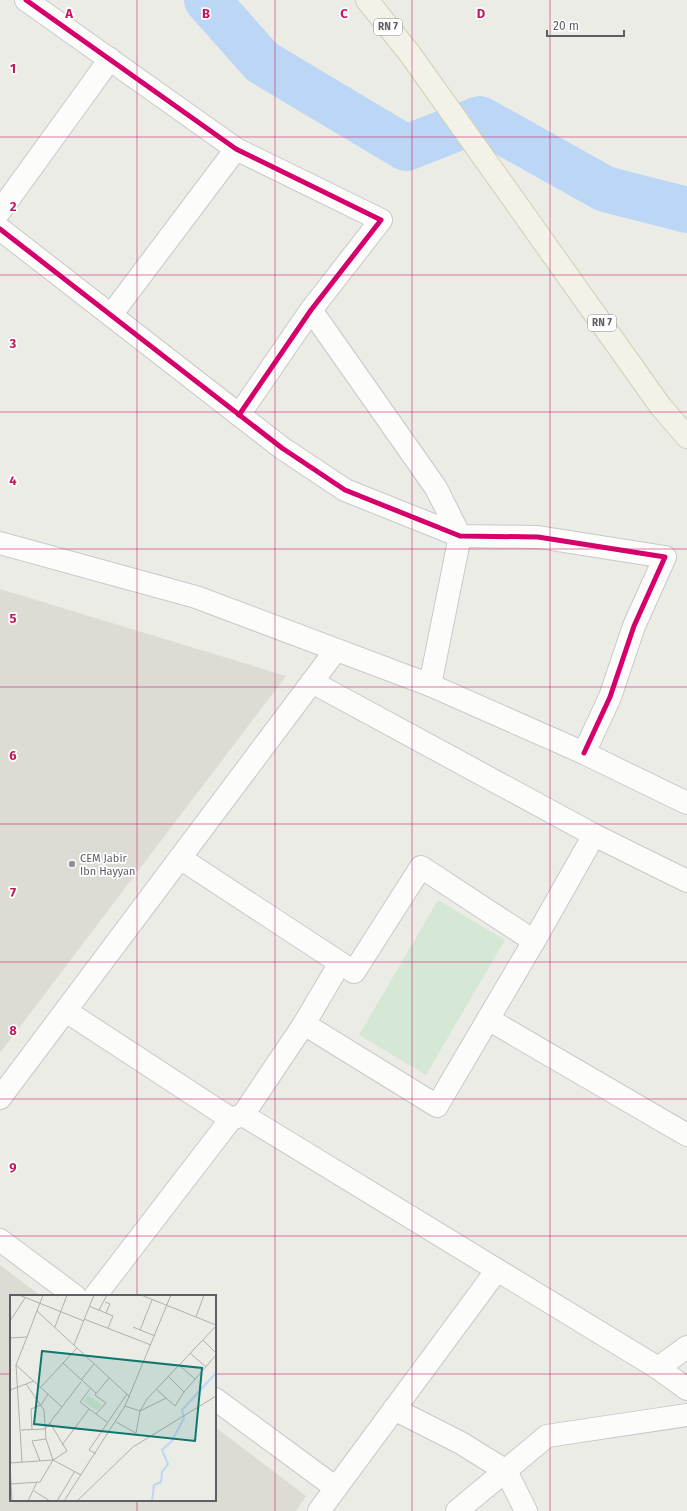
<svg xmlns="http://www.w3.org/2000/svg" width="687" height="1511" font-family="'Fira Sans',sans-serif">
<rect width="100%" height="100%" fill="#ecece7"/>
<g fill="#dcdcd5">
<polygon points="0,589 286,676 0,1053"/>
<polygon points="0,1265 41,1296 11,1296 11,1500 215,1500 215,1427 306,1496 296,1511 0,1511"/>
</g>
<polygon fill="#d5e8d5" points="438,900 505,940 426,1075 359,1035"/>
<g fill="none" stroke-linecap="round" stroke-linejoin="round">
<polyline stroke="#bcd6f5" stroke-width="46" points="207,0 262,62 406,148 480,119 605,189 687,210"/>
<g stroke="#c8c8c8" stroke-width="24">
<g id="street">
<polyline points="26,0 236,149 381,220 311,310 239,415"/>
<polyline points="0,211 110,59"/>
<polyline points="0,229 282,448 345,490 460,536 538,537 665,557 634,626 610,697 584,753"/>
<polyline points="311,310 436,488 460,536 430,685"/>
<polyline points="111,315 236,149"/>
<polyline points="312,682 594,835 687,881"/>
<polyline points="180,858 354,972 421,867 534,941 594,835"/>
<polyline points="66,1011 231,1119"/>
<polyline points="488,1019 687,1135"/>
<polyline points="304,1024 437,1106 534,941"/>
<polyline points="0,1098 336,650"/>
<polyline points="243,1115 658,1368 687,1389"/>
<polyline points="0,1240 75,1296"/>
<polyline points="95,1296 231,1119 243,1115 304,1024 340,963"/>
<polyline points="658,1368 687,1347"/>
<polyline points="215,1399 336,1488"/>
<polyline points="394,1409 461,1443 506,1471 526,1511"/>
<polyline points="319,1511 497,1270"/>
<polyline points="457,1511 547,1436 687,1415"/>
</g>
</g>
<g stroke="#c9c9c9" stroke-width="24">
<polyline id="secondary" points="0,543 196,597 430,685 584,753 687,803"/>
</g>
<g stroke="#d3cfb6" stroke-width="24">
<polyline id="primary" points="367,0 410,54 661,407 687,437"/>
</g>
<use href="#street" stroke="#fcfcfb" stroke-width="22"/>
<use href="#secondary" stroke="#fcfcfb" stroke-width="22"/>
<use href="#primary" stroke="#f2f2e8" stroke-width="22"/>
<g stroke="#fff" stroke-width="8">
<g id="cycleway">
<polyline points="26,0 236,149 381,220 311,310 239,415"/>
<polyline points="0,229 282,448 345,490 460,536 538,537 665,557 634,626 610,697 584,753"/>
</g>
</g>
<use href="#cycleway" stroke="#d6006c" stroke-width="5"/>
</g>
<path fill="none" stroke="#c2185b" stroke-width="1" stroke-opacity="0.55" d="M137,0V1296M275,0V1511M412,0V1511M550,0V1511M0,137H687M0,275H687M0,412H687M0,549H687M0,687H687M0,824H687M0,962H687M0,1099H687M0,1236H687M0,1374H11M215,1374H687M137,1500V1511"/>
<circle fill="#8f9092" stroke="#fff" stroke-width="1.5" cx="72" cy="864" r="4"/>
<g text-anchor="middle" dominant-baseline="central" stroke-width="3.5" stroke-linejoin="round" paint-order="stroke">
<g fill="#fff" stroke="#8e8f93" stroke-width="1">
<rect x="374" y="19" width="28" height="16" rx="3"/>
<rect x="588" y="315" width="28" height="16" rx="3"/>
</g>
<g font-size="10" font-weight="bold" fill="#5d5f65">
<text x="388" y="27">RN 7</text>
<text x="602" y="323">RN 7</text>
</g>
<g font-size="11" fill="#5d5f65" stroke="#fff" text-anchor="start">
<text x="80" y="858">CEM Jabir<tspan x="80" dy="13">Ibn Hayyan</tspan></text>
</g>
</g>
<g transform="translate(10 1295)">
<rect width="206" height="206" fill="#ecece7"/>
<path d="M78,100L92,110L87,116L73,106Z" fill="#d5e8d5"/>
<path fill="none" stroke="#bcd6f5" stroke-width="2" d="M142,206L144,190L151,187L152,177L158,169L152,155L162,146L174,123L172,115L206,78"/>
<path fill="none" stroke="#afb0af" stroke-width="1" d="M9,0L74,26M131,0L206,30M95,7L100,9L96,18M79,11L103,21L98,33M89,15L97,0M27,16L120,102M186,22L194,0M74,24L141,50M0,26L15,3M45,32L57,0M123,32L145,41M130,35L142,5M17,42L6,70L52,112M0,43L17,42L33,0M193,45L206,58M64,50L84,0M180,58L196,72M53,68L86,98M6,70L12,167M169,70L185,84M158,81L174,97M71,85L84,69M16,89L34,115L36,144L43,165M31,92L67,53M80,94L70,107L86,119M146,94L165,111L174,97L206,60M0,95L24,86M115,111L130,116L156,103M97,127L86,119L96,108L85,100L99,83M106,127L126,138L130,116L137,104L206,31M11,135L35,134L71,87M22,135L21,114L31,110L38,99M52,150L79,114M86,159L79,155L117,99M30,166L22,146L36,144M0,168L43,165L71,180M0,171L2,206M0,189L30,187L43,165L57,156L40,128M24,196L40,206M18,206L27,187M47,206L65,176M54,206L115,111L161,0M67,206L123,152L206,101"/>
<path fill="#0f766e" fill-opacity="0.15" stroke="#0f766e" stroke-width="2" d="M32,56L192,73L185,146L24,129Z"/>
<rect width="206" height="206" fill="none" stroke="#5d5f65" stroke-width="2"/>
</g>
<g font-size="13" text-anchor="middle" font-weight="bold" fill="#c2185b" stroke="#fff" stroke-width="3.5" stroke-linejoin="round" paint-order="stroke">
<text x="69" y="18">A</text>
<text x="206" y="18">B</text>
<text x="344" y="18">C</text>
<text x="481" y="18">D</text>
<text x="13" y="73">1</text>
<text x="13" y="211">2</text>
<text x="13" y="348">3</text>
<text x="13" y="485">4</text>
<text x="13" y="623">5</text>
<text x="13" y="760">6</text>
<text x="13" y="897">7</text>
<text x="13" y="1035">8</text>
<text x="13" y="1172">9</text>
</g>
<path d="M547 30v6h77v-6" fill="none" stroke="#5d5f65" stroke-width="2"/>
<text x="553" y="30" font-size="12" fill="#5d5f65" stroke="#ffffff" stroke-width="3" paint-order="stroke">20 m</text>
</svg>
